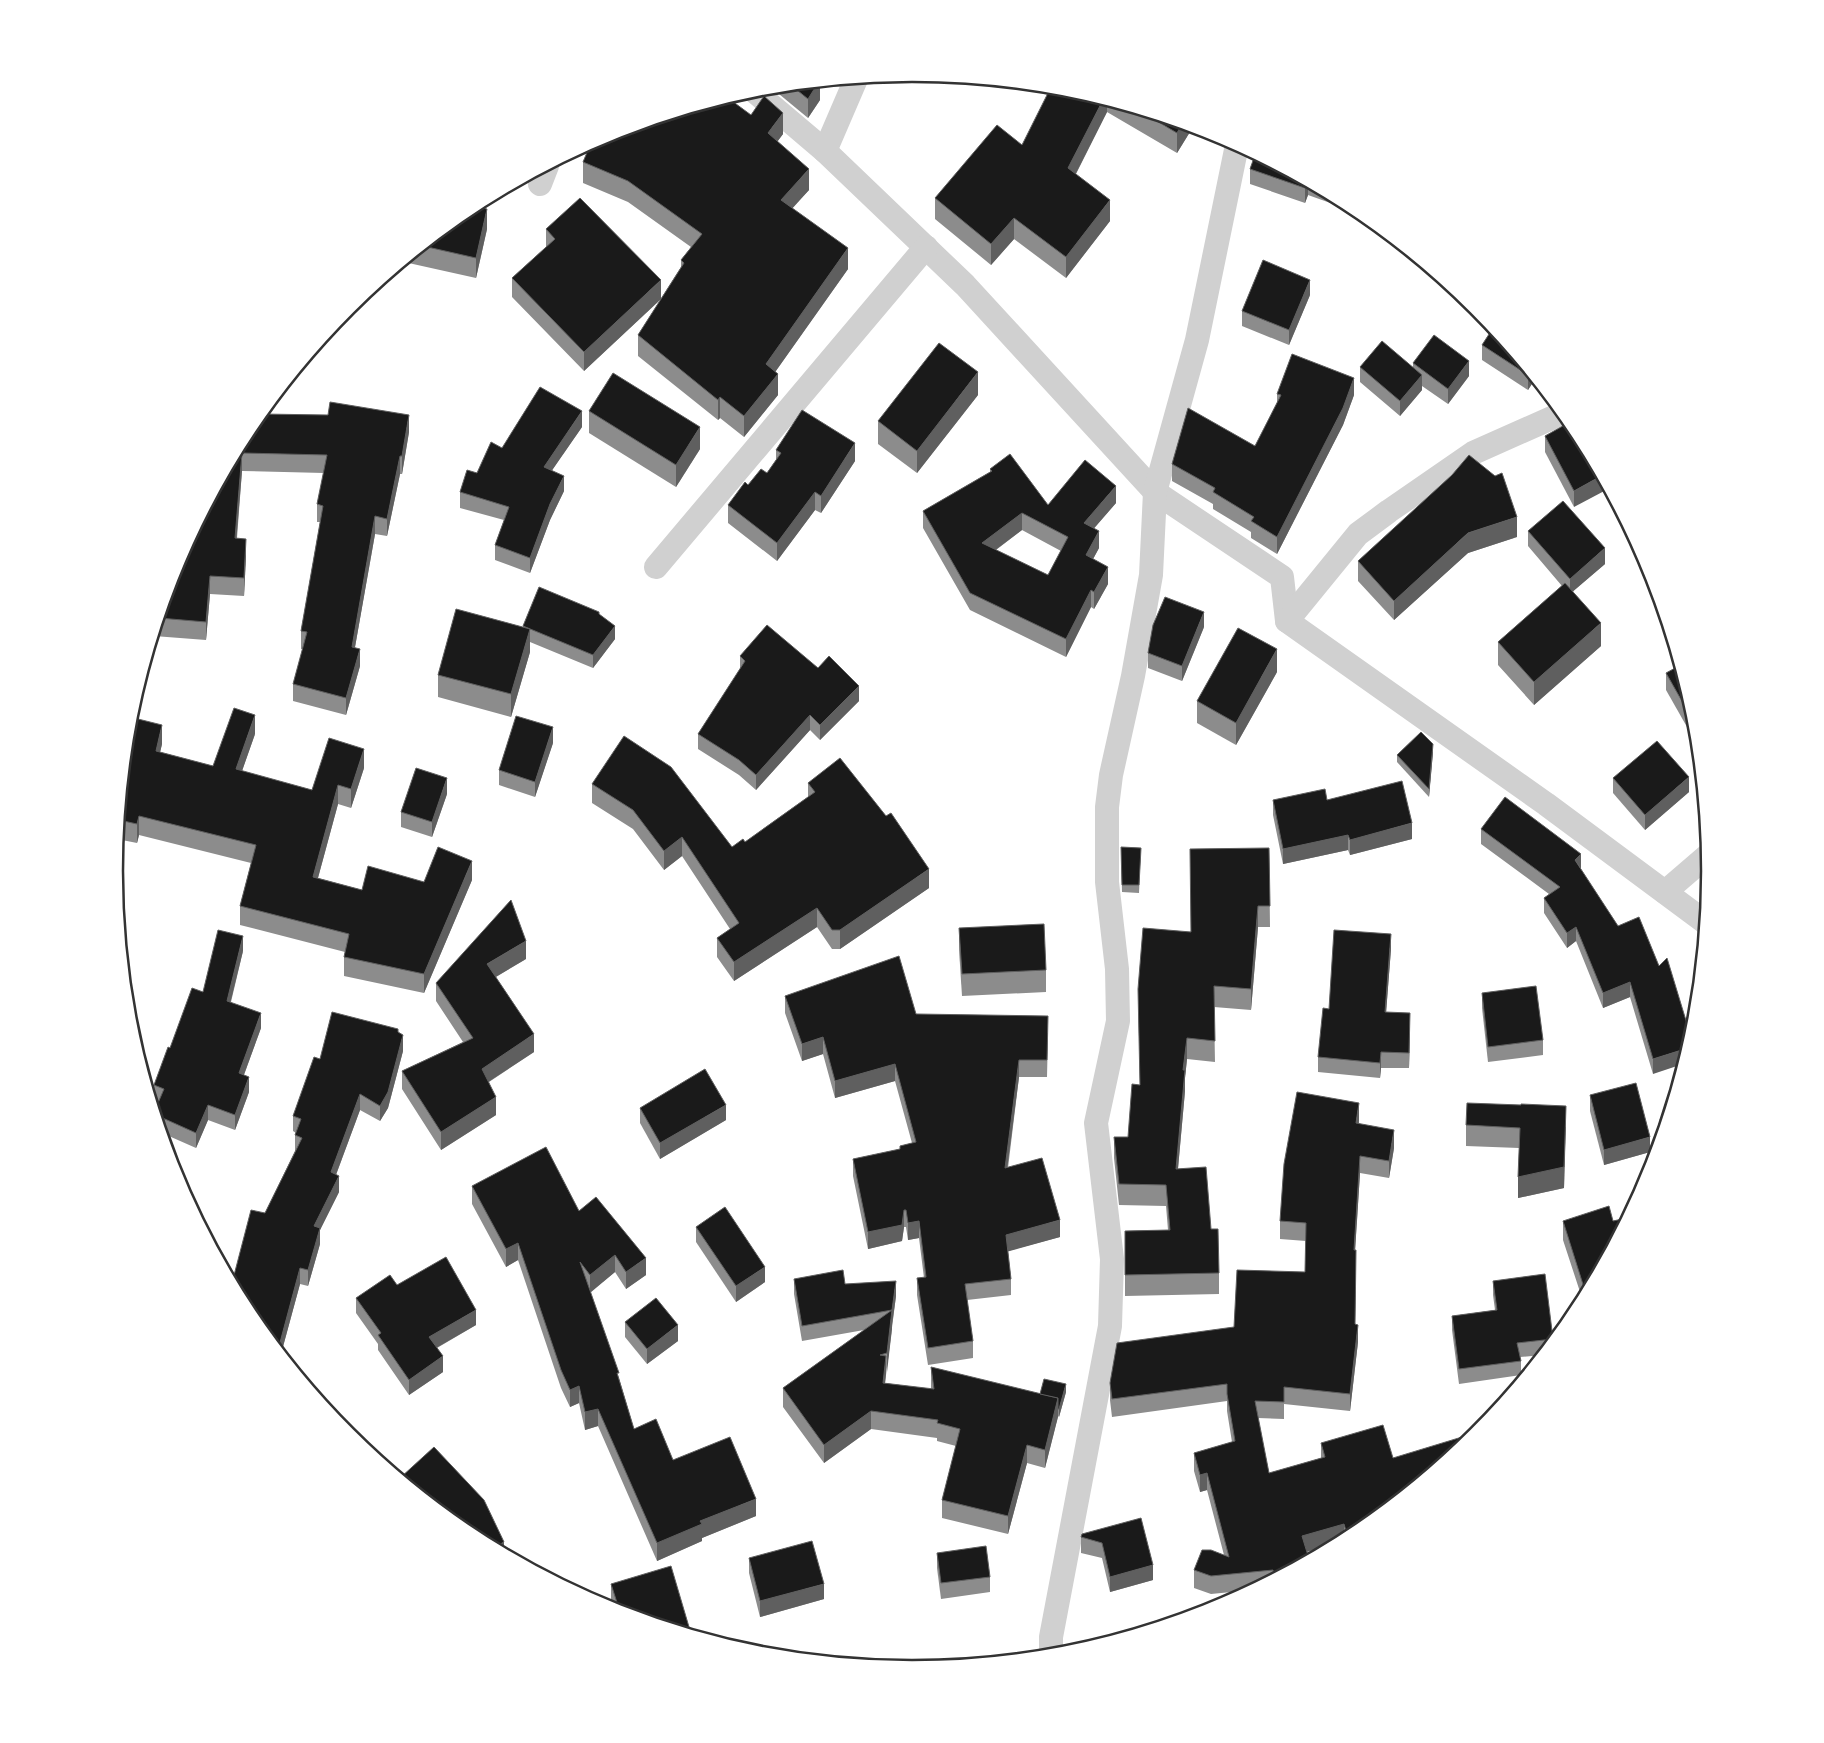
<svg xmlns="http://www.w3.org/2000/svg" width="1824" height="1743" font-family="'Open Sans',sans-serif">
<rect width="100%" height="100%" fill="#fff"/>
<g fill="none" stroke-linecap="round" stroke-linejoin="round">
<g stroke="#d0d0d0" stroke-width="24">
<polyline points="753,90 825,151 965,285 1155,492 1282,577 1287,621 1546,804 1705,922"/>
<polyline points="825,151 856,79"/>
<polyline points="540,184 547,166"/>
<polyline points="656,567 926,247"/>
<polyline points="1287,621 1358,534 1389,511 1473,453 1563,413"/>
<polyline points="1665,892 1708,855"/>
<polyline points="1051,1656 1051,1637 1110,1326 1112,1259 1096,1123 1118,1021 1117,969 1107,882 1107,807 1111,775 1133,676 1151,575 1155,492 1197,340 1237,145"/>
</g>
</g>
<g fill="#8c8c8c" fill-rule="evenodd">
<polygon points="820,83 820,100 808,118 779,94 779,87"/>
<polygon points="1068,89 1193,127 1177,153 1107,112 1076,174 1110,221 1066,278 1014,239 991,265 935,219 935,198 1022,145"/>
<polygon points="751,115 783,134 777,142 809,190 792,208 848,269 775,372 778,395 744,437 720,418 718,420 638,356 638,335 681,267 681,260 691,247 628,202 583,183 583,162"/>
<polygon points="1255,155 1355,208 1364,215 1308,195 1305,203 1250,184 1250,169"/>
<polygon points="469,208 487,229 476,278 404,262"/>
<polygon points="546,229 661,299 584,371 512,297 512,278 546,247"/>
<polygon points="1310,295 1289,345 1242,326 1242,311"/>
<polygon points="1482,345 1535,379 1528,390 1482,360"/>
<polygon points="1413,363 1469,376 1448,404 1422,386 1422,390 1400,416 1360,382 1360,367 1413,367"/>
<polygon points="1277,394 1354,395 1343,425 1277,554 1251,538 1251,532 1213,509 1213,504 1172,481 1172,464 1255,446 1277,403"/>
<polygon points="978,395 917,473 878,444 878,421"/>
<polygon points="589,411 700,449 676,487 589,433"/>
<polygon points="582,427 552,470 564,491 550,520 530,573 495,560 495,545 504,520 460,508 460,492 477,473 502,448"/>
<polygon points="249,428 409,432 402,474 400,474 387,536 375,534 355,647 360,666 346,715 293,701 293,684 303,649 301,649 301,631 320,522 317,522 317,504 324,473 242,471 237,538 246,556 244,596 210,594 206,640 154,636 175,566"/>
<polygon points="1575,429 1574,507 1545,452 1545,436"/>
<polygon points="776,450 855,461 821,513 815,510 777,561 728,523 728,505 748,485 767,473 776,460"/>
<path d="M990,469L1048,505L1116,503L1094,528L1099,548L1093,559L1108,584L1094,609L1091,607L1066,657L970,610L923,528V511L990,472ZM1022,530L1061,551L1048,575L996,550Z"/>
<polygon points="1528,531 1605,564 1573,591 1601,646 1534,705 1498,665 1498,642 1562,586 1528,546"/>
<polygon points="1517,537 1468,553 1394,620 1358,581 1358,561"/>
<polygon points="1641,551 1649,566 1663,613 1641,564"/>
<polygon points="599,614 615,639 593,668 530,642 530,652 511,717 438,697 438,675 523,627 523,626"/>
<polygon points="1204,627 1182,681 1148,668 1148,653"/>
<polygon points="740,656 818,668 859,701 820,740 810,730 756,790 739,775 698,749 698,734 740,669"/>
<polygon points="1277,672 1236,745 1197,723 1197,701"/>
<polygon points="1666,673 1694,716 1687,727 1666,690"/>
<polygon points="130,717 162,744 160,752 213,766 255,734 242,771 312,790 364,768 351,808 338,804 318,878 362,890 424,882 472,880 424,993 344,976 344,957 345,952 240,925 240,906 251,863 139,835 137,843 117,839"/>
<polygon points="553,743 535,797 499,785 499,770"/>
<polygon points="1433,752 1429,797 1397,762 1397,755"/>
<polygon points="1613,778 1689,792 1645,830 1613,793"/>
<polygon points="808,783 929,888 840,949 832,949 817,927 734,981 717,957 717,938 730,929 682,856 664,870 633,829 592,803 592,784 732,847 745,842 808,797"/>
<polygon points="447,794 432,837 401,827 401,812"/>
<polygon points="1273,800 1327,800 1412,839 1350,855 1348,850 1283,864 1273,815"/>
<polygon points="1481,829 1580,869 1618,926 1659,966 1653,1074 1630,997 1603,1008 1576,941 1567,948 1544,913 1544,898 1549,894 1481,844"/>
<polygon points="1121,847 1141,848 1139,893 1122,892"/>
<polygon points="1269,848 1270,927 1258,927 1251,1010 1214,1007 1215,1062 1187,1059 1185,1078 1185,1091 1178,1169 1211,1229 1219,1273 1219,1294 1125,1296 1125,1231 1168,1230 1166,1206 1119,1205 1114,1158 1114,1137 1128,1137 1140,1085 1138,989 1190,932"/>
<polygon points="959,928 1046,970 1046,992 962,996 959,950"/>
<polygon points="1391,949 1386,1012 1410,1028 1409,1068 1381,1068 1380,1078 1318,1072 1318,1057 1329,1009"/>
<polygon points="243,951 231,1002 261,1028 244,1075 249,1092 235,1130 208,1120 196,1148 162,1133 155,1110 158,1102 154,1100 154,1085 170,1048 203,992"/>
<polygon points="526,959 496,977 534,1052 489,1082 496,1115 441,1150 402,1089 402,1071 463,1042 436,1001 436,983"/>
<polygon points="1482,993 1543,1040 1543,1055 1488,1062 1482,1008"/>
<polygon points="785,996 916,1014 1048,1033 1047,1077 1019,1077 1008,1168 1060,1237 1008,1251 1011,1279 1011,1295 967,1300 973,1341 973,1358 928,1365 917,1295 917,1278 924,1278 919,1238 908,1240 906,1227 904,1227 902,1241 868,1249 853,1176 853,1159 900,1149 900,1146 912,1143 895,1081 835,1098 823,1054 802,1061 785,1013"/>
<polygon points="398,1032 403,1051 388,1108 380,1121 360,1110 336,1175 339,1192 320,1230 320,1244 308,1286 300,1284 281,1354 249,1314 265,1213 295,1151 295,1135 296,1133 293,1131 293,1116 320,1059"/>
<polygon points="1590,1095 1650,1152 1604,1165 1590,1111"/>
<polygon points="640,1108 726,1120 660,1159 640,1123"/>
<polygon points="1668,1114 1661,1136 1660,1134 1660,1119"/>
<polygon points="1359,1121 1359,1124 1394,1148 1389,1178 1360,1173 1355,1250 1356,1268 1355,1324 1358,1342 1350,1411 1284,1404 1284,1419 1258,1418 1269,1473 1321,1458 1321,1443 1355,1535 1342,1542 1307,1552 1309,1559 1252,1590 1211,1594 1194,1588 1194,1570 1224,1555 1207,1490 1200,1492 1194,1471 1194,1453 1232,1442 1227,1411 1227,1401 1112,1417 1110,1400 1110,1383 1234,1327 1305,1272 1306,1241 1280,1239 1280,1221"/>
<polygon points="1466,1125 1566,1127 1564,1188 1518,1198 1519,1148 1466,1146"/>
<polygon points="472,1186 579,1211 646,1275 626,1289 615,1272 590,1292 619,1378 634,1429 673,1460 756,1516 702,1538 702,1541 657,1561 598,1426 585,1430 579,1403 570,1407 561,1388 518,1260 506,1267 472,1204"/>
<polygon points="1627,1218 1583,1301 1563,1240 1563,1221 1613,1221"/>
<polygon points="696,1227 765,1282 736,1302 696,1242"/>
<polygon points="794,1279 845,1284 896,1296 885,1383 931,1389 931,1367 1040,1394 1066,1392 1059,1417 1058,1416 1045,1468 1027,1463 1008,1534 942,1518 942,1500 956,1446 937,1441 937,1438 871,1429 824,1463 783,1407 783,1388 864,1330 802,1341 794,1294"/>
<polygon points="1493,1281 1553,1339 1553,1342 1543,1355 1520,1357 1521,1361 1521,1375 1459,1384 1452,1330 1452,1316 1495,1310 1493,1295"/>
<polygon points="397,1285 476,1325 437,1348 443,1372 409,1395 378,1350 378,1344 356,1313 356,1298"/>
<polygon points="625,1322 678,1341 647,1364 625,1337"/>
<polygon points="1141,1518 1153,1580 1110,1592 1102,1558 1081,1553 1081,1537"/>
<polygon points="937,1553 990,1577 990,1592 941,1599 937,1568"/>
<polygon points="749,1558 824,1599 760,1617 749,1573"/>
<polygon points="611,1584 689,1633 612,1610 611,1607"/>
</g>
<g fill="#5f5f5f">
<polygon points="820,83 820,100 808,118 808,99 812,84"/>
<polygon points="1103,100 1107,101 1107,112 1068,189 1068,168"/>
<polygon points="783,113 783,134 768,154 768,133"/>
<polygon points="1182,124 1193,127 1177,153 1177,133"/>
<polygon points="809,169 809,190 781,221 781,200"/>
<polygon points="1307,183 1308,183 1308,195 1305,203 1305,188"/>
<polygon points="1110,200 1110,221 1066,278 1066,257"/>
<polygon points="487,209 487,229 476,278 476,258"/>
<polygon points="1014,218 1014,239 991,265 991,244"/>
<polygon points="848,248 848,269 766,385 766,364"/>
<polygon points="661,280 661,299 584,371 584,352"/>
<polygon points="1310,280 1310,295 1289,345 1289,330"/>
<polygon points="1469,361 1469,376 1448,404 1448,389"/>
<polygon points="978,372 978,395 917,473 917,451"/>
<polygon points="1530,373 1535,379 1528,390 1528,375"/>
<polygon points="778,374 778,395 744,437 744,416"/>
<polygon points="1422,375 1422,390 1400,416 1400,401"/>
<polygon points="1354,378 1354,395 1343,425 1277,554 1277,537"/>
<polygon points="720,397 720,418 718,420 718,400"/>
<polygon points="582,411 582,427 544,482 544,467"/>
<polygon points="409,415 409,432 402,474 402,456"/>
<polygon points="700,427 700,449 676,487 676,465"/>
<polygon points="855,443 855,461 821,513 821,496"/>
<polygon points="242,453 242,471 235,556 235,538"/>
<polygon points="400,456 400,474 387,536 387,519"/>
<polygon points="564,476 564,491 550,520 530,573 530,558 550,504"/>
<polygon points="1601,476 1608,489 1574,507 1574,491"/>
<polygon points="1116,486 1116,503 1084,540 1084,523"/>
<polygon points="815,492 815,510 777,561 777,543"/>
<polygon points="1022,513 1022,530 982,560 982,543"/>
<polygon points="375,516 375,534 352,664 352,647"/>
<polygon points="1517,517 1517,537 1468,553 1394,620 1394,601 1468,533"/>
<polygon points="1099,531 1099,548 1086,572 1086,555"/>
<polygon points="246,539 246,556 244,596 244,578"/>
<polygon points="1605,548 1605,564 1570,594 1570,579"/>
<polygon points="1108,567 1108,584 1094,609 1094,592"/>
<polygon points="210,576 210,594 206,640 206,622"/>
<polygon points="1091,590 1091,607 1066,657 1066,639"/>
<polygon points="1204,612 1204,627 1182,681 1182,666"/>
<polygon points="1601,623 1601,646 1534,705 1534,682"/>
<polygon points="615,626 615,639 593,668 593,655"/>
<polygon points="530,629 530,652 511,717 511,694"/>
<polygon points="360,649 360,666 346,715 346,698"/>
<polygon points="1277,649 1277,672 1236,745 1236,723"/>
<polygon points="859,686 859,701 820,740 820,725"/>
<polygon points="1692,707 1694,716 1695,722 1687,727 1687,710"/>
<polygon points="255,715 255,734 236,788 236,769"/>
<polygon points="810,715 810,730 756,790 756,775"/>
<polygon points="162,725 162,744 156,770 156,751"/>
<polygon points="553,727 553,743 535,797 535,782"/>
<polygon points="1433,744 1433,752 1429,797 1429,789"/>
<polygon points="364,749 364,768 351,808 351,789"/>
<polygon points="1689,777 1689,792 1645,830 1645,815"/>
<polygon points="447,778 447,794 432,837 432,822"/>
<polygon points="338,785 338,804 313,896 313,877"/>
<polygon points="139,816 139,835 137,843 137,824"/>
<polygon points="1412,823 1412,839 1350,855 1350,840"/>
<polygon points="1348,835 1348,850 1283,864 1283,849"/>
<polygon points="682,837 682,856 664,870 664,851"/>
<polygon points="1581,854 1581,869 1575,860"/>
<polygon points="472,861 472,880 424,993 424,974"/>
<polygon points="929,869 929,888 840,949 840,930"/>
<polygon points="1258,906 1258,927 1251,1010 1251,989"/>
<polygon points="817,908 817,927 734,981 734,962"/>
<polygon points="1576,927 1576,941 1567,948 1567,933"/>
<polygon points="1391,934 1391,949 1385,1027 1385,1012"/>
<polygon points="243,936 243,951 227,1016 227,1001"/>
<polygon points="526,941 526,959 487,982 487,964"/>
<polygon points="1630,982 1630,997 1603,1008 1603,993"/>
<polygon points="261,1013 261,1028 239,1088 239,1073"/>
<polygon points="1410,1013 1410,1028 1409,1068 1409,1053"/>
<polygon points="534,1034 534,1052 482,1086 482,1069"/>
<polygon points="403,1035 403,1051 388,1108 380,1121 380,1106"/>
<polygon points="823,1037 823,1054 802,1061 802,1044"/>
<polygon points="1187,1038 1187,1059 1185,1078 1185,1091 1176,1190 1176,1169 1183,1070"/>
<polygon points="1688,1048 1683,1064 1653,1074 1653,1059"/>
<polygon points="1381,1052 1381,1068 1380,1078 1380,1063"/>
<polygon points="1019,1060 1019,1077 1005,1185 1005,1168"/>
<polygon points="895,1064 895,1081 835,1098 835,1081"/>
<polygon points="249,1077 249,1092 235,1130 235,1115"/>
<polygon points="360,1094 360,1110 331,1188 331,1172"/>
<polygon points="496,1097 496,1115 441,1150 441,1132"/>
<polygon points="1359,1103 1359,1121 1356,1141 1356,1123"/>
<polygon points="208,1105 208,1120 196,1148 196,1133"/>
<polygon points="726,1105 726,1120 660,1159 660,1143"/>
<polygon points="1566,1106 1564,1188 1518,1198 1518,1177"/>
<polygon points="1394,1130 1394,1148 1389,1178 1389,1161"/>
<polygon points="1650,1137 1650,1152 1604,1165 1604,1150"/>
<polygon points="1360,1156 1360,1173 1354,1268 1354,1250"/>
<polygon points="180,1169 180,1185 176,1178"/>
<polygon points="339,1176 339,1192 320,1230 320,1244 308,1286 308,1270 314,1226"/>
<polygon points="904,1210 904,1227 902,1241 868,1249 868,1232"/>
<polygon points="1060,1220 1060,1237 1006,1252 1006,1235"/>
<polygon points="919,1221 919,1238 908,1240 908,1223"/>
<polygon points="518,1243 518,1260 506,1267 506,1249"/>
<polygon points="615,1255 615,1272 590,1293 590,1275"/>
<polygon points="646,1258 646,1275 626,1289 626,1272"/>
<polygon points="765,1267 765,1282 736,1302 736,1286"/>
<polygon points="300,1268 300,1284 281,1354 278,1350"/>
<polygon points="896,1281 896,1296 892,1325 892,1310"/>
<polygon points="476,1310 476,1325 429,1352 429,1337"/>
<polygon points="892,1310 892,1329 887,1372 887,1353"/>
<polygon points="678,1325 678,1341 647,1364 647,1349"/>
<polygon points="1358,1325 1358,1342 1350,1411 1350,1394"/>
<polygon points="443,1356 443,1372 409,1395 409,1380"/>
<polygon points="886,1356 886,1374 883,1401 883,1383"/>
<polygon points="1066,1384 1066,1392 1059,1417 1059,1409"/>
<polygon points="579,1386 579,1403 570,1407 570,1390"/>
<polygon points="1058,1398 1058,1417 1045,1468 1045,1450"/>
<polygon points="598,1409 598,1426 585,1430 585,1412"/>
<polygon points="871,1411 871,1429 824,1463 824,1445"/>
<polygon points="1027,1445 1027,1463 1008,1534 1008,1516"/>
<polygon points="1207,1473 1207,1490 1200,1492 1200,1475"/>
<polygon points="756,1499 756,1516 702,1538 702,1541 657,1561 657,1543 700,1521"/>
<polygon points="1344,1524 1344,1541 1302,1553 1302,1536"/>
<polygon points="504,1542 504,1554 493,1548"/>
<polygon points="1153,1565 1153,1580 1110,1592 1110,1577"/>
<polygon points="824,1584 824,1599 760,1617 760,1601"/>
<polygon points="689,1627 689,1633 677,1630"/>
</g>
<g fill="#1a1a1a" stroke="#5f5f5f" fill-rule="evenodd">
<polygon points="818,83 808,99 792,86"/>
<polygon points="1051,87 1068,89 1103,100 1068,168 1110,200 1066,257 1014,218 991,244 935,198 997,125 1022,145"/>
<polygon points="764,96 783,113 768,133 809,169 781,200 848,248 766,364 778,374 744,416 720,397 718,400 638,335 684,263 681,260 702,234 628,181 583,162 591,143 607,134 728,98 751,115"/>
<polygon points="1140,111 1182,124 1177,133"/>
<polygon points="1255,155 1307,183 1305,188 1250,169"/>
<polygon points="580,198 661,280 584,352 512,278 555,239 546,229"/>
<polygon points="473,206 487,209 476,258 423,246 469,208"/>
<polygon points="1263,260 1310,280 1289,330 1242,311"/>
<polygon points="1493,328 1530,373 1528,375 1482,345"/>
<polygon points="1434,335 1469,361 1448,389 1413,363"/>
<polygon points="1382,341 1422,375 1400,401 1360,367"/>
<polygon points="939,343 978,372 917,451 878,421"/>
<polygon points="1292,354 1354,378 1343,408 1277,537 1251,521 1254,517 1213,492 1215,488 1172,464 1188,408 1255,446 1281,395 1277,394"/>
<polygon points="613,373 700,427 676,465 589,411"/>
<polygon points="540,387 582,411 544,467 564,476 550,504 530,558 495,545 509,507 460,492 467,470 477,473 491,442 502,448"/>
<polygon points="330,402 409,415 402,456 400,456 387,519 375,516 352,647 360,649 346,698 293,684 307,632 301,631 323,506 317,504 327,455 242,453 235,538 246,539 244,578 210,576 206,622 159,618 175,566 249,428 261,414 328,415"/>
<polygon points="802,410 855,443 821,496 815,492 777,543 728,505 745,482 748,485 761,469 767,473 781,453 776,450"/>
<polygon points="1570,422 1575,429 1601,476 1574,491 1545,436"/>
<path d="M1010,454L1048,505L1085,460L1116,486L1084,523L1099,531L1086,555L1108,567L1094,592L1091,590L1066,639L970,593L923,511L992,471L990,469ZM1022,513L1068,537L1048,575L982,543Z"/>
<polygon points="1469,455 1495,476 1502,473 1517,517 1468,533 1394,601 1358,561 1452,475"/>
<polygon points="1563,501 1605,548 1570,579 1528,531"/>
<polygon points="1565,583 1601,623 1534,682 1498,642"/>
<polygon points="539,587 599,612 599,614 615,626 593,655 523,626"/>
<polygon points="1165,597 1204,612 1182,666 1148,653 1153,625"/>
<polygon points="456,609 530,629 511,694 438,675"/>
<polygon points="767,625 818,668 829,656 859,686 820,725 810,715 756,775 739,760 698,734 745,661 740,656"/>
<polygon points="1238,628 1277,649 1236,723 1197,701"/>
<polygon points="1679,666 1692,707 1687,710 1666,673"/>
<polygon points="234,708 255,715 236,769 312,790 329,738 364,749 351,789 338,785 313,877 362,890 368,866 424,882 438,847 472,861 424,974 344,957 349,934 240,906 256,845 139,816 137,824 119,820 130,717 162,725 156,751 213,766"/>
<polygon points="516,716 553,727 535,782 499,770"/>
<polygon points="1421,732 1433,744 1429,789 1397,755"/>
<polygon points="624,736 671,767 732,847 743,839 745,842 815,792 808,783 840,758 886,816 891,813 929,869 840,930 832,930 817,908 734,962 717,938 739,923 682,837 664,851 633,810 592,784"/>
<polygon points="1657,741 1689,777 1645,815 1613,778"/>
<polygon points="416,768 447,778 432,822 401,812"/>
<polygon points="1402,781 1412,823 1350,840 1348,835 1283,849 1273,800 1325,789 1327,800"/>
<polygon points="1505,797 1581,854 1575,860 1618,926 1639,917 1659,966 1667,958 1691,1037 1688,1048 1653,1059 1630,982 1603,993 1576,927 1567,933 1544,898 1560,887 1481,829"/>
<polygon points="1121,847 1141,848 1139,885 1122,885"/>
<polygon points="1269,848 1270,906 1258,906 1251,989 1214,986 1215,1041 1187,1038 1183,1070 1185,1070 1176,1169 1206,1167 1211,1229 1218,1229 1219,1273 1125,1275 1125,1231 1170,1230 1166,1185 1119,1184 1114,1137 1128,1137 1132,1084 1140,1085 1138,989 1143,928 1191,932 1190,849"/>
<polygon points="511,900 526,941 487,964 534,1034 482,1069 496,1097 441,1132 402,1071 473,1038 436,983"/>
<polygon points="1044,924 1046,970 962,974 959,928"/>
<polygon points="218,930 243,936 227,1001 261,1013 239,1073 249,1077 235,1115 208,1105 196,1133 156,1115 155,1110 164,1089 154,1085 168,1047 170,1048 192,988 203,992"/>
<polygon points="1334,930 1391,934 1385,1012 1410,1013 1409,1053 1381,1052 1380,1063 1318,1057 1323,1008 1329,1009"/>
<polygon points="899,956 916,1014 1048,1016 1047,1060 1019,1060 1005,1168 1042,1158 1060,1220 1006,1235 1011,1279 965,1284 973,1341 928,1348 917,1278 926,1277 919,1221 908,1223 906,1210 904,1210 902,1225 868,1232 853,1159 900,1149 900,1146 916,1142 895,1064 835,1081 823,1037 802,1044 785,996"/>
<polygon points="1536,986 1543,1040 1488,1047 1482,993"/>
<polygon points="332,1012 398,1029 398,1032 403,1035 388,1092 380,1106 360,1094 331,1172 339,1176 314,1226 320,1228 308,1270 300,1268 278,1350 249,1314 232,1283 251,1210 265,1213 302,1138 295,1135 301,1119 293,1116 314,1057 320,1059"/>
<polygon points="705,1069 726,1105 660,1143 640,1108"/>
<polygon points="1636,1083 1650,1137 1604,1150 1590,1095"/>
<polygon points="1297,1092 1359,1103 1356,1123 1394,1130 1389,1161 1360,1156 1354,1250 1356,1250 1355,1324 1358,1325 1350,1394 1284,1387 1284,1402 1255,1401 1269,1473 1325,1457 1321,1443 1383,1425 1393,1458 1462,1437 1464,1445 1355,1535 1348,1538 1344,1524 1302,1536 1309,1559 1275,1578 1273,1570 1211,1576 1194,1570 1202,1550 1211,1550 1229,1557 1207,1473 1200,1475 1194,1453 1235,1441 1227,1394 1227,1384 1112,1399 1110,1383 1117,1343 1234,1327 1237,1270 1305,1272 1306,1223 1280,1221 1284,1164"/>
<polygon points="1467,1103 1521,1105 1521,1104 1566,1106 1564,1167 1518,1177 1520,1128 1466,1125"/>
<polygon points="1668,1114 1664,1127 1660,1119"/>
<polygon points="546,1147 579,1211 596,1197 646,1258 626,1272 615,1255 590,1275 580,1262 619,1373 617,1373 634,1429 656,1419 673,1460 730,1437 756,1499 700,1521 702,1524 657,1543 598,1409 585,1412 579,1386 570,1390 561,1370 518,1243 506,1249 472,1186"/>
<polygon points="172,1166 180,1169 176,1178 175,1177"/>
<polygon points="1609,1206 1613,1221 1627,1218 1586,1294 1563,1221"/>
<polygon points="725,1207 765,1267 736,1286 696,1227"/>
<polygon points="446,1257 476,1310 429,1337 443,1356 409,1380 378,1335 381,1333 356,1298 390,1275 397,1285"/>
<polygon points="843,1270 845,1284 896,1281 892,1310 802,1326 794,1279"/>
<polygon points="1545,1274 1553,1339 1517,1343 1521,1361 1459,1369 1452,1316 1497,1310 1493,1281"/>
<polygon points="656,1298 678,1325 647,1349 625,1322"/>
<polygon points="892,1310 887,1353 880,1355 886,1356 883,1383 934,1389 931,1367 1058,1398 1045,1450 1027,1445 1008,1516 942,1500 960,1429 937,1423 938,1420 871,1411 824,1445 783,1388"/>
<polygon points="1044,1379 1066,1384 1059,1409 1058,1409 1058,1398 1040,1394"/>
<polygon points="434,1447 484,1500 504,1542 493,1548 469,1535 441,1512 437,1504 434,1506 400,1478"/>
<polygon points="1141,1518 1153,1565 1110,1577 1102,1543 1081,1537 1082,1534"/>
<polygon points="812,1541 824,1584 760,1601 749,1558"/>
<polygon points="986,1546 990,1577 941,1583 937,1553"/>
<polygon points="671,1566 689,1627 677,1630 620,1612 611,1584"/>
<polygon points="1093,1642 1104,1643 1093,1646"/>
</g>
<path d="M0 0H1824V1743H0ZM123 871a789 789 0 1 1 1578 0a789 789 0 1 1-1578 0Z" fill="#fff" fill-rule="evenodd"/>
<path fill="none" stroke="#333" stroke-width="2.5" d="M123 871a789 789 0 1 1 1578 0a789 789 0 1 1-1578 0Z"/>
</svg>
